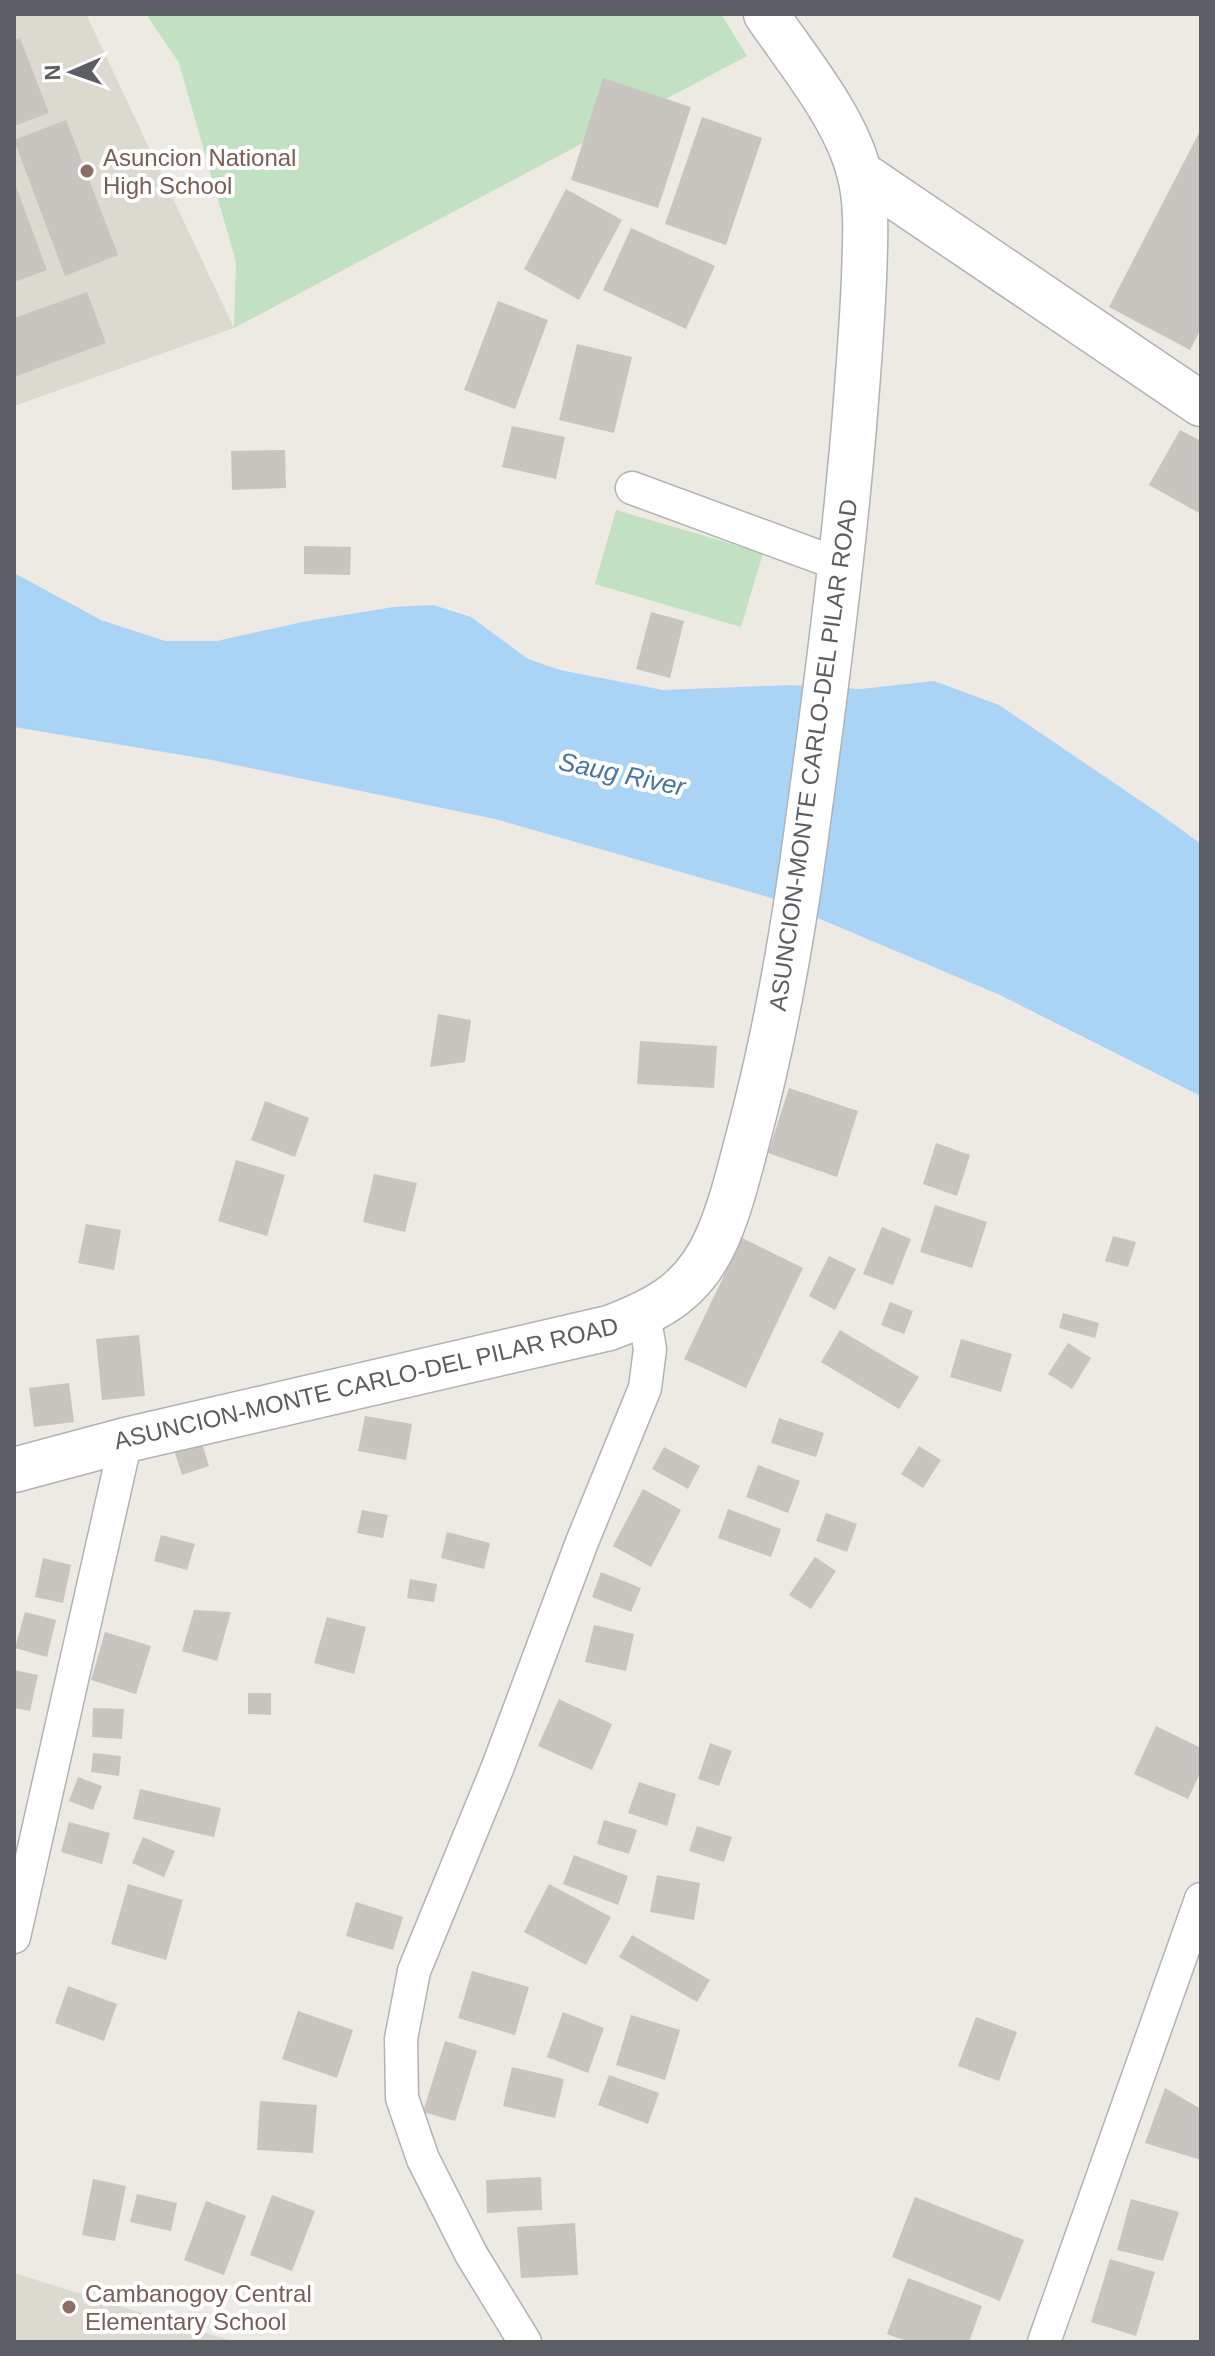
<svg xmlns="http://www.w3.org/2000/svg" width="1215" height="2356" font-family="Arial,sans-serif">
<rect width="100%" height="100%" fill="#eceae3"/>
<g fill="#dcd9d1">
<polygon points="14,14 86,14 234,328 14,406"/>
<polygon points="14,2273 235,2342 14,2342"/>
</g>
<g fill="#c2e1c2">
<polygon points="146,14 721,14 747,56 234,328 236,262 179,63"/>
<polygon points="616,510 763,553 741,627 595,584"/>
</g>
<polygon fill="#a9d4f6" points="14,573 101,620 165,641 217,641 307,621 394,607 433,605 471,617 528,659 560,670 663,690 791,685 860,689 934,681 999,705 1157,812 1201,844 1201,1096 1000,995 768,897 495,819 212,760 14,727"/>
<g fill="#c8c5c0">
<polygon points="20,38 49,113 14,126 14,40"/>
<polygon points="603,78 691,107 658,208 571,180"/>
<polygon points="702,117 762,138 726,245 665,224"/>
<polygon points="66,120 118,255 65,276 14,140"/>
<polygon points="1201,129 1201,329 1190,350 1109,307"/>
<polygon points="14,181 47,270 14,282"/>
<polygon points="566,189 622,220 579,300 524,269"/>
<polygon points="631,228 715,266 686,329 603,290"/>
<polygon points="87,292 106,343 14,377 14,318"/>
<polygon points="498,301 548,320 515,409 464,390"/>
<polygon points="577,344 632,357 614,433 559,420"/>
<polygon points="512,426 565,437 556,479 502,467"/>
<polygon points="1180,430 1201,441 1201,514 1149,485"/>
<polygon points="285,450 286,488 232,490 231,451"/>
<polygon points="304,546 351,547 350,575 304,574"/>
<polygon points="651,612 684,621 670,678 636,669"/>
<polygon points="438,1014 471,1020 465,1062 430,1067"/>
<polygon points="640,1041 717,1046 714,1088 637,1084"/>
<polygon points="789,1088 858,1111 837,1177 768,1153"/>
<polygon points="265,1101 309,1118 295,1157 251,1140"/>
<polygon points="936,1143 970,1155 957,1196 923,1184"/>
<polygon points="236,1160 285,1175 267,1236 218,1221"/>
<polygon points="374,1174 417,1183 405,1232 363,1222"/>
<polygon points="935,1205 987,1222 972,1268 920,1252"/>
<polygon points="86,1224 121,1230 114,1270 78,1263"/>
<polygon points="882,1227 911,1239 893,1285 863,1274"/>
<polygon points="1113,1236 1136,1242 1128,1267 1105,1261"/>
<polygon points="742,1238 803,1268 746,1388 684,1359"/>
<polygon points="829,1256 856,1269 835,1310 809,1296"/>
<polygon points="890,1302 913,1311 904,1334 881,1325"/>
<polygon points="1063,1313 1099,1323 1095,1338 1059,1328"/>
<polygon points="840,1330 919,1377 899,1409 821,1362"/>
<polygon points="139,1335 145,1396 102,1400 96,1339"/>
<polygon points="961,1339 1012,1354 1001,1392 950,1377"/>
<polygon points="1068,1343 1091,1358 1072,1389 1048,1374"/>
<polygon points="69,1383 74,1422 34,1427 29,1388"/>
<polygon points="365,1416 412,1424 406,1460 358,1451"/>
<polygon points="779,1418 824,1433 816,1457 771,1443"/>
<polygon points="198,1431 209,1466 182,1475 171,1441"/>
<polygon points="919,1446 941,1460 923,1488 901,1474"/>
<polygon points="664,1447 700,1466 688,1489 652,1469"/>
<polygon points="758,1465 800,1481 788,1513 746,1497"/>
<polygon points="643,1489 681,1510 651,1567 613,1546"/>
<polygon points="728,1509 781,1529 771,1557 718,1538"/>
<polygon points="362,1510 388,1515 383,1538 357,1533"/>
<polygon points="826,1513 857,1524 847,1552 816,1541"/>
<polygon points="447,1532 490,1543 484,1569 441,1558"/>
<polygon points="161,1535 195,1544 187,1570 154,1561"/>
<polygon points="815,1557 836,1571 811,1609 789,1595"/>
<polygon points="43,1558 71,1565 63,1603 35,1597"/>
<polygon points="601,1572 641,1588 631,1612 592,1597"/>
<polygon points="410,1579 437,1584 434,1602 407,1598"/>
<polygon points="194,1610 231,1612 217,1661 182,1651"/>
<polygon points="25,1612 56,1620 47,1657 15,1648"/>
<polygon points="327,1617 366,1627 354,1674 314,1663"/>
<polygon points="594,1625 634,1634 626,1671 585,1662"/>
<polygon points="105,1632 151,1646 136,1694 91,1680"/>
<polygon points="14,1670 38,1675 30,1711 14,1708"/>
<polygon points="248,1693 271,1693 271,1715 248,1714"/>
<polygon points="559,1699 612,1724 592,1770 538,1746"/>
<polygon points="93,1708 124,1709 122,1739 92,1737"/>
<polygon points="1156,1726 1201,1748 1201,1771 1188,1799 1134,1774"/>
<polygon points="710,1743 732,1751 719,1786 698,1779"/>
<polygon points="93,1753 121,1756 119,1776 91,1772"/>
<polygon points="78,1777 102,1786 93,1810 69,1801"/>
<polygon points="639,1782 676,1794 667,1826 628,1813"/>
<polygon points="140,1789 221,1808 214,1837 133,1819"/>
<polygon points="604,1820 637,1830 629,1854 597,1844"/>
<polygon points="69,1822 110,1833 102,1864 61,1852"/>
<polygon points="697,1826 732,1837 724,1862 689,1851"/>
<polygon points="143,1837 175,1851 164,1877 132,1863"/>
<polygon points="574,1855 628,1876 618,1905 563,1884"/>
<polygon points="657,1875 700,1883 694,1920 650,1912"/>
<polygon points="128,1884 183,1900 166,1960 111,1944"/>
<polygon points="549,1884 611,1917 586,1965 524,1932"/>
<polygon points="356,1902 403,1917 393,1950 346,1936"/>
<polygon points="632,1935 710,1980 697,2002 619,1957"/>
<polygon points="472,1971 529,1987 515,2035 458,2018"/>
<polygon points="68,1986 117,2004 104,2041 55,2023"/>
<polygon points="298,2011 353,2030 337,2078 282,2059"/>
<polygon points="563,2012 604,2028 588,2073 547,2057"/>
<polygon points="631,2015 680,2030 665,2080 616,2065"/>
<polygon points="976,2017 1017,2032 999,2081 958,2066"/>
<polygon points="445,2041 477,2051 455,2121 423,2112"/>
<polygon points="512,2067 564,2079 555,2118 503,2106"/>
<polygon points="609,2075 659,2093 648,2124 598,2105"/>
<polygon points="1165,2088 1201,2109 1201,2160 1145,2143"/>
<polygon points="260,2101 317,2105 313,2153 257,2150"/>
<polygon points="541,2177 542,2210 487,2213 486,2180"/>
<polygon points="93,2179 126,2186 115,2241 82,2235"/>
<polygon points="137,2194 177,2203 171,2231 130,2222"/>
<polygon points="272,2195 315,2211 292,2271 250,2255"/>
<polygon points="915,2197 1024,2240 1000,2301 892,2257"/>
<polygon points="1131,2199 1179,2212 1163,2261 1117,2250"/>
<polygon points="206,2201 246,2216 224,2275 184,2260"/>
<polygon points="575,2223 578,2275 521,2278 517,2227"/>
<polygon points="1110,2259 1155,2272 1136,2336 1091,2322"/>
<polygon points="908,2278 982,2306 969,2342 909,2342 887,2334"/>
</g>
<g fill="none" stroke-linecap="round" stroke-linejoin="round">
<g stroke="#b0b3b7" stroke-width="35">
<g id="street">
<polyline points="632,488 841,565"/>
<polyline points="14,1937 126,1440"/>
<polyline points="525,2342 471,2254 423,2159 402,2098 401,2039 414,1971 497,1769 582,1542 645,1388 650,1349 644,1315"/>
<polyline points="1044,2342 1201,1899"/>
</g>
</g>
<g stroke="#afb2b7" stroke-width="47">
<g id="secondary">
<polyline points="860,173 1201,404"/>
<path d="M14,1470L126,1440L609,1328C660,1309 695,1290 718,1236C732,1203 740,1168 749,1134C777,1030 794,928 808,821C826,690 843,558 854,426C858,377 862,327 864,278C865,244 868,205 859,172C845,117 798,61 766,14"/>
</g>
</g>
<use href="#street" stroke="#fff" stroke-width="32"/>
<use href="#secondary" stroke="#fff" stroke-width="44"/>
</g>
<g fill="#8d6e63" stroke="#fff" stroke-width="3">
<circle cx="87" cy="171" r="8"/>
<circle cx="69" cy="2307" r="8"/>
</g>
<g text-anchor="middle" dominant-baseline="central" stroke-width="8" stroke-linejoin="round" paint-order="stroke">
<g font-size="24" fill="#785e54" stroke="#fff" text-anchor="start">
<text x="103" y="157">Asuncion National<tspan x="103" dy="28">High School</tspan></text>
<text x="85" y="2293">Cambanogoy Central<tspan x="85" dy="28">Elementary School</tspan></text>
</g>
<g font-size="24" fill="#5b5e62" stroke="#fff">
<text transform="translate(813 755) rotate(-82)">ASUNCION-MONTE CARLO-DEL PILAR ROAD</text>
<text transform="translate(366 1383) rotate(-13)">ASUNCION-MONTE CARLO-DEL PILAR ROAD</text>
</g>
<g font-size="26" font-style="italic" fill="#4975a6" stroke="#fff">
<text transform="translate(622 774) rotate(12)">Saug River</text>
</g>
</g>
<rect width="1215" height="2356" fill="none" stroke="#5b5e62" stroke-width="32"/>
<g transform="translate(72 72) rotate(268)" stroke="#ffffff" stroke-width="6" paint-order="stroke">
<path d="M0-6L14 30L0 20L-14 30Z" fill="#5b5e62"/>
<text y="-12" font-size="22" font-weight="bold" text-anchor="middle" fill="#5b5e62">N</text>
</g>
</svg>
